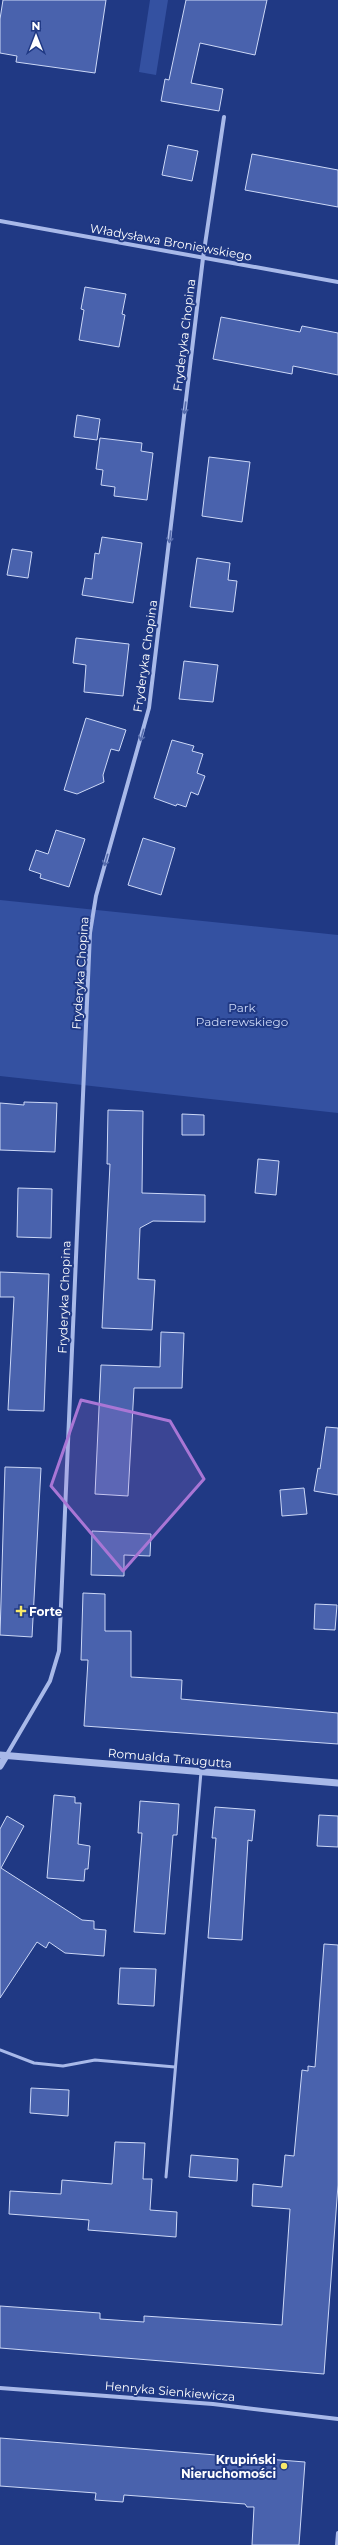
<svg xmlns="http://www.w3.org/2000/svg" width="338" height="2545" font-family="Montserrat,sans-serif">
<rect width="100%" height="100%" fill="#203984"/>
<g fill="#3451a1">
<polygon points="150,0 168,0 156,75 139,72"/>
<polygon points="0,900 338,935 338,1113 0,1076"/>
</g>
<g fill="#4962ad" stroke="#ccd8f7">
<polygon points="3,0 106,0 95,73 16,62 17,56 0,53 0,19"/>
<polygon points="186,0 267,0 255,55 200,43 191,83 223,89 219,111 161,101 165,79 169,80"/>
<polygon points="168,145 198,151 192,181 162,175"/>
<polygon points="252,154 338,170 338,207 245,190"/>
<polygon points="85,287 126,294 122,314 125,315 119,347 79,340 84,310 81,309"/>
<polygon points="221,317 300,332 302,326 338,333 338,375 293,366 292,374 213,359"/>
<polygon points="77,415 100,419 97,440 74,437"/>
<polygon points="100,438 142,443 141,451 153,453 147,500 114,496 115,487 101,485 103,470 96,469"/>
<polygon points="209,457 250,462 242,522 202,516"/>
<polygon points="102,537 142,543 133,603 82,595 85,578 92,579 95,553 99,554"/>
<polygon points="12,549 32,552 28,578 7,575"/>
<polygon points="197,558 230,563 228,580 237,581 233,612 190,607"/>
<polygon points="76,638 129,644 123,696 84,692 86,665 73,663"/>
<polygon points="184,661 218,665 213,702 179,699"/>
<polygon points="86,718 126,730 119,751 111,749 103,775 104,782 77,794 64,790"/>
<polygon points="172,740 194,746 192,751 203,754 197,773 205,776 198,795 191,792 186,807 177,804 176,806 154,798"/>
<polygon points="56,830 85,839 69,887 40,878 41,874 29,870 36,850 48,854"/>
<polygon points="143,838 175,848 161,895 128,885"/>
<polygon points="24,1102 57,1103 55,1152 0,1150 0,1103 24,1105"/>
<polygon points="108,1110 143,1111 142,1193 205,1195 205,1222 153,1221 140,1228 138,1279 155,1280 152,1330 102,1328 110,1164 107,1164"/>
<polygon points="182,1114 204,1115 204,1135 182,1135"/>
<polygon points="258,1159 279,1161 276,1195 255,1193"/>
<polygon points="18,1188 52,1189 51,1238 17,1237"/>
<polygon points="0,1272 49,1274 44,1411 8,1410 14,1297 0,1297"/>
<polygon points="161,1332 184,1333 182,1388 134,1388 128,1496 95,1494 101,1365 160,1367"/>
<polygon points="326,1427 338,1428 338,1495 314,1491 318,1468 320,1469"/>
<polygon points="5,1467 41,1468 32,1637 0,1635"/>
<polygon points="304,1488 307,1514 282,1516 280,1490"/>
<polygon points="92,1531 151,1534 150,1556 124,1555 124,1576 91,1575"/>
<polygon points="83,1593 105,1594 105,1631 131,1631 131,1677 182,1680 181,1699 338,1713 338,1744 84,1726 88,1660 81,1660"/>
<polygon points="315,1604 337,1605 335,1630 314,1629"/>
<polygon points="54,1795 75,1797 75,1803 81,1803 78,1844 90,1846 88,1869 85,1869 84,1881 47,1878"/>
<polygon points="140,1801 179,1804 177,1835 173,1835 165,1934 134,1932 142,1833 138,1833"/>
<polygon points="215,1807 255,1810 252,1841 248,1840 242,1940 208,1938 216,1838 212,1838"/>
<polygon points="319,1815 338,1816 338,1847 317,1846"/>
<polygon points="7,1816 24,1826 1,1868 82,1920 94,1921 94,1929 106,1930 104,1956 65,1953 49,1942 46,1948 37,1942 0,1998 0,1829"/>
<polygon points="324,1944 338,1945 338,2185 324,2374 0,2348 0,2306 100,2313 100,2319 144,2322 144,2316 282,2325 290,2209 252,2206 253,2184 282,2187 285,2155 294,2156 302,2070 308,2071 308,2066 315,2067"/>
<polygon points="120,1968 156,1969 154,2006 118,2004"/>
<polygon points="31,2088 69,2090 68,2116 30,2113"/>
<polygon points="115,2142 145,2143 143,2179 152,2179 150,2210 177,2212 176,2237 88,2230 89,2220 9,2214 10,2191 61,2194 62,2180 112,2184"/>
<polygon points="191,2155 238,2159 237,2181 189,2177"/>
<polygon points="0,2438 305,2462 299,2545 252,2545 254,2507 247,2507 245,2504 124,2495 123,2502 95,2500 96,2493 0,2486"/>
</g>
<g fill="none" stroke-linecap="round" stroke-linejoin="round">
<g stroke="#a8b9e9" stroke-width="3">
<polyline points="0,2050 34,2063 63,2066 95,2060 175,2067"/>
<polyline points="166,2177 201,1772"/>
</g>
<g stroke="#a8b9e9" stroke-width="4">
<polyline points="0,221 338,282"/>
<polyline points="6,1756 50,1681 59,1651 90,933 96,896 149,708 203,258 224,117"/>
<polyline points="0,2388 213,2404 338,2419"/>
<polyline points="337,2545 338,2533"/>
</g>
<g stroke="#a8b9e9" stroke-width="7">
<polyline points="0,1755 338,1783"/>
<polyline points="0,1766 6,1756"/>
</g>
</g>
<defs><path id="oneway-shaft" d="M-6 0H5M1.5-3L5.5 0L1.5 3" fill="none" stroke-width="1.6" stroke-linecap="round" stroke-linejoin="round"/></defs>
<g stroke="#566cac">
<use href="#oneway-shaft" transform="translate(185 408) rotate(97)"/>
<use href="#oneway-shaft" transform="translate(170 537) rotate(97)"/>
<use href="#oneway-shaft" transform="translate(142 735) rotate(106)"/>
<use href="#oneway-shaft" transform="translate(106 860) rotate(106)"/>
</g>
<path fill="#a976d5" fill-opacity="0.2" stroke="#a976d5" stroke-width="3" stroke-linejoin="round" d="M81,1400L170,1421L204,1479L123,1571L51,1486Z"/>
<g fill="#f7e869" stroke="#203984" stroke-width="1.5">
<path d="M19 1605h4v4h4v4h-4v4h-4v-4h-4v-4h4z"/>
<circle cx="284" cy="2466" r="4"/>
</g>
<g text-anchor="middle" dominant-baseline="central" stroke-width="4" stroke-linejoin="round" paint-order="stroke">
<g font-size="12" fill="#fff" stroke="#203984">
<text transform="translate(171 242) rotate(10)">Władysława Broniewskiego</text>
<text transform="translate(184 335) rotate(-83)">Fryderyka Chopina</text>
<text transform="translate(145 656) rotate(-82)">Fryderyka Chopina</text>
<text transform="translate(80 973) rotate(-86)">Fryderyka Chopina</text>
<text transform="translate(64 1297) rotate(-88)">Fryderyka Chopina</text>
<text transform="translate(170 1758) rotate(5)">Romualda Traugutta</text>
<text transform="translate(170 2391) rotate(5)">Henryka Sienkiewicza</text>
</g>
<g font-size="12" fill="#ccd8f7" stroke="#203984">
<text x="242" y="1007">Park<tspan x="242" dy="14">Paderewskiego</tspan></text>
</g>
<g font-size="12" font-weight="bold" fill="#fff" stroke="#203984" text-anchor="start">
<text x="29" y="1611">Forte</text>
<text x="276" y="2459" text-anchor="end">Krupiński<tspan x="276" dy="14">Nieruchomości</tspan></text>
</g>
</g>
<g transform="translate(36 36)" stroke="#203984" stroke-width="3" paint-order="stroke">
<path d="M0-3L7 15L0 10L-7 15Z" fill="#ffffff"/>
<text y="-6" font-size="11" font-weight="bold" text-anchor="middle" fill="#ffffff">N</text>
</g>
</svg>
